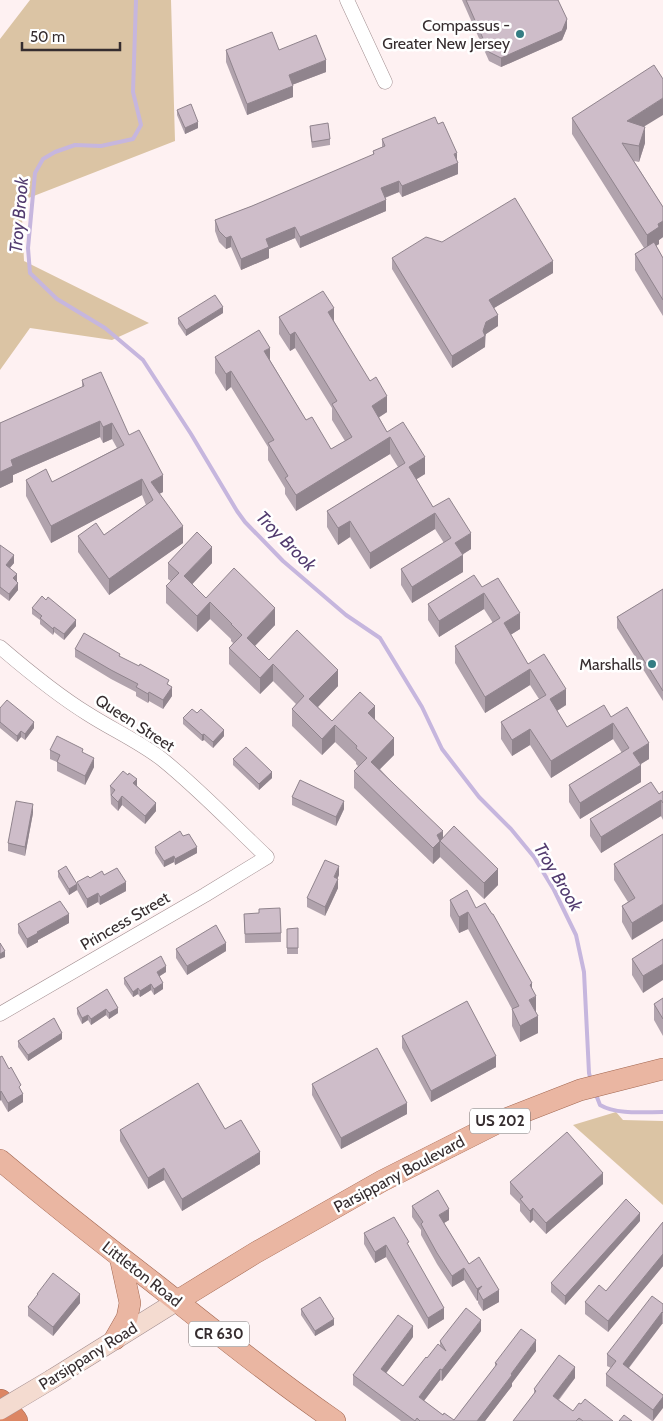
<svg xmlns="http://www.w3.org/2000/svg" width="663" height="1421" font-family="Cabin,sans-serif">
<rect width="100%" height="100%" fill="#fef1f2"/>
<g fill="#dbc4a4">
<polygon points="30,0 171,0 175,141 26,199 22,217 24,261 149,323 112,340 30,328 0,370 0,39"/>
<polygon points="616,1112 623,1120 663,1121 663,1205 573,1125"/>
</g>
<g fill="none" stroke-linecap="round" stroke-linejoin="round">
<g stroke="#c6b6de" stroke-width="4">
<polyline points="136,0 133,92 141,125 133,139 101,146 75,145 55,152 43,159 35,173 28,248 30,273 57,299 105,328 143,360 191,434 237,511 245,522 283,561 346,615 380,638 422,707 442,749 479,797 511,829 534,857 554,890 576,935 584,972 589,1073 591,1081"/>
<path d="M595,1092L600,1105C617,1115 644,1112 663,1112"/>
</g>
<g stroke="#a28e90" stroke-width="15">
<g id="street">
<polyline points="347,0 385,82"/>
<path d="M0,647C28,671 57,695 88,714C113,730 140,742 163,760C200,790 233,825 267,857L205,895L0,1014"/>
</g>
</g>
<g stroke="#a28e90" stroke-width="20">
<polyline id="secondary" points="52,1379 177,1301"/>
</g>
<g stroke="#a26751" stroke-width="22">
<g id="primary">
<path d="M0,1160C50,1202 102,1243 154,1283C213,1330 273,1378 335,1421"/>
<polyline points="177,1301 255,1253 382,1181 503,1120 580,1090 663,1069"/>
<polyline points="115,1339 127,1318 130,1303 120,1257"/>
</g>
</g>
<g stroke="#a26751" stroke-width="26">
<polyline id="highway" points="0,1402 15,1421"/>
</g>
<use href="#street" stroke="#fff" stroke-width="14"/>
<use href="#secondary" stroke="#f4dbd0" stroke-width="19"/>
<use href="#primary" stroke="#eab6a2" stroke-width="21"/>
<use href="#highway" stroke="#dc8664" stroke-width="25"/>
<g stroke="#a28e90" stroke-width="20" stroke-linecap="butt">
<polyline id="secondary-bridge" points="0,1410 52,1379"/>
</g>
<use href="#secondary-bridge" stroke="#f4dbd0" stroke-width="19"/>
</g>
<g fill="#b1a3ad">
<polygon points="462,0 558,0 567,28 562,40 501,67 489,61"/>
<polygon points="226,50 279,50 326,72 292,85 293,97 247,115 226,62"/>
<polygon points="177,110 198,128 185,134 177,115"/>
<polygon points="572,118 644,127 645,143 639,162 634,161 663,207 663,237 659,240 659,244 656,246 663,258 663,316 635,270 635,254 644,248 572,134"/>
<polygon points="438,124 457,159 458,174 402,197 399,192 385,198 386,211 300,248 295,238 269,249 269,258 241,270 231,247 226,249 219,242 215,231 215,220 252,206 373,155 373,151 382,147 382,139"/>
<polygon points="310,126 330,139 330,145 312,148 310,132"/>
<polygon points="392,258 553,273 494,308 498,326 486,334 485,347 452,368 392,269"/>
<polygon points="223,313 186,336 178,324 178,318"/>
<polygon points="279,317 334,321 387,412 379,417 387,432 425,474 416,479 433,507 471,549 462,555 463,572 412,603 401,585 401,569 444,543 435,529 370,569 350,537 338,545 327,527 327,511 398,467 390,454 296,511 285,494 285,488 268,460 268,447 231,387 226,391 215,373 215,357 270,360 306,420 331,449 345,441 332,420 332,408 295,348 290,351 279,334"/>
<polygon points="82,380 129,435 163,492 159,494 183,543 109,595 78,552 78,536 104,535 146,505 142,495 51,543 26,496 26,480 52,482 117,448 112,439 103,443 100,437 13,475 13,482 0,488 0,423 82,387"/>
<polygon points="0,545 14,563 10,568 17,581 18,590 9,601 0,594"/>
<polygon points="168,563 212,563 192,584 206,598 275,625 255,646 269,660 338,686 318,707 332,721 375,720 394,755 380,769 443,838 498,885 484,899 440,857 440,849 440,857 433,864 354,788 354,771 358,766 356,764 356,762 335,742 322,755 292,726 292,709 296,704 273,681 260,694 229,664 229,648 233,643 231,641 231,639 210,619 197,632 166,603 166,586 171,581 168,579"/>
<polygon points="482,587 520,629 510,635 528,664 566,705 557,711 567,727 611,717 649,759 640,764 641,782 580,819 569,802 569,785 622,753 613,739 551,778 530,745 512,756 501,739 501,722 539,699 530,685 485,713 455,663 455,646 493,623 484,609 439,637 428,620 428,604"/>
<polygon points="663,589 663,701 617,628 617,617"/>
<polygon points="32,608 76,626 64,640 54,632 53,635 40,624 40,620 32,614"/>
<polygon points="75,649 120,657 169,685 172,696 163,709 149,701 148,703 136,696 136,692 111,679 75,657"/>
<polygon points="0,708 34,728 25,740 21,737 17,742 0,728"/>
<polygon points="183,718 224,736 213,748 204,740 202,741 183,724"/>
<polygon points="50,750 83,753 94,767 85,785 57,771 57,762 50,759"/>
<polygon points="233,759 272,778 259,790 233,765"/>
<polygon points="110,786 137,786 156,811 145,824 122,805 118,811 111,804"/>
<polygon points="663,791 663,820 661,816 601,853 590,836 590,819 659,794"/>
<polygon points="292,797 344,809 336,826 292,805"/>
<polygon points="33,813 25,856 8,851 8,843"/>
<polygon points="663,834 632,940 622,922 622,906 628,902 614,880 614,864"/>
<polygon points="183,836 197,853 175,865 174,862 164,867 155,853 155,847"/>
<polygon points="58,871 77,884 90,878 104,875 126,891 100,905 98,902 87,908 77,890 69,895 58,877"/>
<polygon points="339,875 337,879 338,888 325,916 307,907 307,898"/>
<polygon points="450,900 476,908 532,988 536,1013 538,1033 520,1042 512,1026 512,1009 468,929 459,933 450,916"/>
<polygon points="244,914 281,933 281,942 245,943"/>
<polygon points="69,923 38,940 38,942 27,948 18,933 18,924"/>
<polygon points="298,928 298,954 287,954 287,929"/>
<polygon points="663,939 643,993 632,975 632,959"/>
<polygon points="176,949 226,951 187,975 176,958"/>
<polygon points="166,972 159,976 163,989 154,995 151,990 140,997 138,994 133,997 124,984 124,978"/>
<polygon points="107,989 118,1013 109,1019 106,1015 91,1025 88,1020 82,1024 77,1014 77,1008"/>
<polygon points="663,998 663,1036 654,1020 654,1004"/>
<polygon points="402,1036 496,1067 431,1102 402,1048"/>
<polygon points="62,1039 28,1061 18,1047 18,1041"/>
<polygon points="0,1057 21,1091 23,1102 8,1112 1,1100"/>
<polygon points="312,1084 407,1114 341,1149 312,1095"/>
<polygon points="225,1129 260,1164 182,1211 164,1180 148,1189 120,1141 120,1130"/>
<polygon points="510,1182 603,1184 546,1234 533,1220 530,1223 520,1211 520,1204 510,1194"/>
<polygon points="412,1206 449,1220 444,1223 469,1264 499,1302 483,1311 478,1303 478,1300 477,1301 464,1280 452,1287 437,1264 421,1235 421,1230 412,1217"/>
<polygon points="640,1221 565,1305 551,1292 551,1283"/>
<polygon points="663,1222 663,1266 608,1332 585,1314 585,1302 606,1291"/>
<polygon points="364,1233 409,1247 444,1319 428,1329 386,1257 375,1263 364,1244"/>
<polygon points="37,1294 80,1303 53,1336 28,1316 28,1307 37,1296"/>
<polygon points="663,1304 663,1324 662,1324 629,1368 663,1395 653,1421 652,1421 606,1386 606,1374 611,1368 607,1366 607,1354"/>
<polygon points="301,1309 334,1325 315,1336 301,1315"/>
<polygon points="481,1331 442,1381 440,1380 424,1401 443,1415 454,1420 495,1367 495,1363 536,1351 512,1383 512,1386 485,1421 401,1421 353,1385 353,1375 413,1337 386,1373 403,1386 427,1358 440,1347 440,1341"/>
<polygon points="575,1378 559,1400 573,1411 613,1421 513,1421 534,1394 534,1389"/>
</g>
<g fill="#90848d">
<polygon points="567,19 567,28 562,40 501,67 501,58"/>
<polygon points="326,60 326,72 289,86 289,75"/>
<polygon points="293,86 293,97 247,115 247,104"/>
<polygon points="663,98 663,115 627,137 627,121"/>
<polygon points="198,122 198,128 185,134 185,128"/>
<polygon points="645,127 645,143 639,162 639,146"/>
<polygon points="457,153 457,163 458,163 458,174 402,197 402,186"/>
<polygon points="399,181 399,192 381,199 381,188"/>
<polygon points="386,200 386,211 300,248 300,237"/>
<polygon points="663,221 663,237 659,240 659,244 647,251 647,235 658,224"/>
<polygon points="295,227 295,238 269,249 269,258 241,270 241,259 266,239"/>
<polygon points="231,236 231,247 226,249 226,238"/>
<polygon points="553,261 553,273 489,311 489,300"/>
<polygon points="223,307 223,313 186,336 186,330"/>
<polygon points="334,308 334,325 328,312"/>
<polygon points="498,315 498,326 486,334 485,336 485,347 452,368 452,356 483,331 486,322"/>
<polygon points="295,332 295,348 290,351 290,335"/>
<polygon points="270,348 270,364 264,351"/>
<polygon points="231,371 231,387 226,391 226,374"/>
<polygon points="387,396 387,412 372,422 372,406"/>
<polygon points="100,421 100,437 13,475 13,482 0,488 0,472 11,460"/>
<polygon points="112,423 112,439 103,443 103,427"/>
<polygon points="390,437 390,454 296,511 296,495"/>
<polygon points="425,457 425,474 409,484 409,467"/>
<polygon points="163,475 163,492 151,498 151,482"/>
<polygon points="142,479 142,495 51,543 51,526"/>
<polygon points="435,513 435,529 370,569 370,553"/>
<polygon points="350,521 350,537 338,545 338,528"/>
<polygon points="183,526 183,543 109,595 109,579"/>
<polygon points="471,533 471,549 455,559 455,543"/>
<polygon points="212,547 212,563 184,593 184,576"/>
<polygon points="14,555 14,563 6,572 6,565"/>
<polygon points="463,555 463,572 412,603 412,587"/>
<polygon points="17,574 17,581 13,586 13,578"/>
<polygon points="18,583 18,590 9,601 9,594"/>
<polygon points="484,593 484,609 439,637 439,621"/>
<polygon points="210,602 210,619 197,632 197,616"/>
<polygon points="275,608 275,625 247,654 247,638"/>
<polygon points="520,613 520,629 504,639 504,623"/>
<polygon points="76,620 76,626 64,640 64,634"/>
<polygon points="54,627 54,632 53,635 53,629"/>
<polygon points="273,664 273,681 260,694 260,678"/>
<polygon points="530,669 530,685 485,713 485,697"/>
<polygon points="338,670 338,686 309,716 309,699"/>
<polygon points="172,687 172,696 163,709 163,700"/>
<polygon points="566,689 566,705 550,715 550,699"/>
<polygon points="149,692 149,701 148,703 148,694"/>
<polygon points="375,706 375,722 368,713"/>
<polygon points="34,722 34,728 25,740 25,734"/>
<polygon points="613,723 613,739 551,778 551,761"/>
<polygon points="335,725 335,742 322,755 322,739"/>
<polygon points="530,729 530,745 512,756 512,740"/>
<polygon points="224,730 224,736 213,748 213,742"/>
<polygon points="21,731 21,737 17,742 17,736"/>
<polygon points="204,734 204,740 202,741 202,735"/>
<polygon points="394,738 394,755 371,778 371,762"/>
<polygon points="649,743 649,759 633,769 633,753"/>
<polygon points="94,758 94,767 85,785 85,776"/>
<polygon points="641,765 641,782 580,819 580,803"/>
<polygon points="272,772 272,778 259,790 259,784"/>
<polygon points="137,779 137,788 133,783"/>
<polygon points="122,796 122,805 118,811 118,802"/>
<polygon points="661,800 661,816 601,853 601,837"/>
<polygon points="344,801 344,809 336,826 336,817"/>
<polygon points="156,803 156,811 145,824 145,816"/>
<polygon points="33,804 33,813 25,856 25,847"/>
<polygon points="443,831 443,843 440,841 440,857 433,864 433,848 437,835"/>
<polygon points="197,847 197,853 175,865 175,859"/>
<polygon points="174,856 174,862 164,867 164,861"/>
<polygon points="339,866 339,875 334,886 334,877"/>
<polygon points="498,869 498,885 484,899 484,883"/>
<polygon points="338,879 338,888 325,916 325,907"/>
<polygon points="126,882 126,891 100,905 100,897"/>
<polygon points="77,884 77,890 69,895 69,889"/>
<polygon points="98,893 98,902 87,908 87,899"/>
<polygon points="663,904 663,921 632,940 632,923"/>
<polygon points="468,912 468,929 459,933 459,917"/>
<polygon points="69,914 69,923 38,940 38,942 27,948 27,939 37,932"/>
<polygon points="226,943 226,951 187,975 187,966"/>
<polygon points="5,951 5,957 0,959 0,954"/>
<polygon points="663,964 663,980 643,993 643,976"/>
<polygon points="166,966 166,972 157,978 157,972"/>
<polygon points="163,983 163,989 154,995 154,989"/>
<polygon points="532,983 532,999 536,996 536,1013 529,1016 530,985"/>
<polygon points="151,984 151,990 140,997 140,991"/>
<polygon points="138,988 138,994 133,997 133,992"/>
<polygon points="118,1008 118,1013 109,1019 109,1013"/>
<polygon points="106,1009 106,1015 91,1025 91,1019"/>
<polygon points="88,1015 88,1020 82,1024 82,1018"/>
<polygon points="538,1016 538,1033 520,1042 520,1026"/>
<polygon points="62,1033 62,1039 28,1061 28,1055"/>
<polygon points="496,1056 496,1067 431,1102 431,1091"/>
<polygon points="1,1091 1,1100 0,1101 0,1092"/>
<polygon points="23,1094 23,1102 8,1112 8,1103"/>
<polygon points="407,1103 407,1114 341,1149 341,1138"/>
<polygon points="260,1152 260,1164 182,1211 182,1199"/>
<polygon points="164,1168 164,1180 148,1189 148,1178"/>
<polygon points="603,1173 603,1184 546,1234 546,1223"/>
<polygon points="533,1208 533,1220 530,1223 530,1211"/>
<polygon points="449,1209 449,1220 439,1226 439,1215"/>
<polygon points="640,1213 640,1221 565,1305 565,1296"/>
<polygon points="386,1245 386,1257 375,1263 375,1252"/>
<polygon points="663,1254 663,1266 608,1332 608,1321"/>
<polygon points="464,1268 464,1280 452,1287 452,1276"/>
<polygon points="482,1286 478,1291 478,1300 477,1301 477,1289"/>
<polygon points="499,1290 499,1302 483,1311 483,1300"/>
<polygon points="80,1294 80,1303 53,1336 53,1327"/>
<polygon points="444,1308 444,1319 428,1329 428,1318"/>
<polygon points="662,1312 662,1324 623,1375 623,1364"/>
<polygon points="334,1319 334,1325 315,1336 315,1331"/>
<polygon points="481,1320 481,1331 442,1381 442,1370"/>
<polygon points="413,1326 413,1337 381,1380 381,1369"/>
<polygon points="536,1340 536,1351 512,1383 512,1386 485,1421 477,1421 511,1374"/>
<polygon points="575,1367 575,1378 553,1406 553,1396"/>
<polygon points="440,1369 440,1380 419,1407 419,1397"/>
<polygon points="663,1397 663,1408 653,1421 653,1410"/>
</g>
<g fill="#cebdc9" stroke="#90848d">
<polygon points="466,0 558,0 567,19 562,31 501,58 489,52"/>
<polygon points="272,32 279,50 316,35 326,60 289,75 293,86 247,104 226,50"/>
<polygon points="654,65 663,79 663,98 627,121 645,127 639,146 622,143 663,207 663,221 658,224 659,227 647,235 572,118"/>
<polygon points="191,104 198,122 185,128 177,110"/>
<polygon points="435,117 438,124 443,122 457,153 454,154 458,163 402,186 399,181 381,188 386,200 300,237 295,227 266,239 269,247 241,259 231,236 226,238 219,231 215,220 252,206 374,154 373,151 385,146 382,139"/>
<polygon points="328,123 330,139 312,142 310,126"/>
<polygon points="515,198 553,261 489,300 498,315 486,322 483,331 485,336 452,356 392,258 426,237 442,242"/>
<polygon points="654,242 663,258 663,300 635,254"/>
<polygon points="323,291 334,308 328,312 370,381 376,377 387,396 372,406 387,432 403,422 425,457 409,467 433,507 449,498 471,533 455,543 463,555 412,587 401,569 451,538 435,513 370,553 350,521 338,528 327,511 405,463 390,437 296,495 285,478 288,476 268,443 274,440 231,371 226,374 215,357 259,330 270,348 264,351 306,420 312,417 331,449 352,437 332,404 337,401 295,332 290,335 279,317"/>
<polygon points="215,295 223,307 186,330 178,318"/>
<polygon points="101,372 129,435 139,430 163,475 151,482 183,526 109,579 78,536 96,523 104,535 153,500 142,479 51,526 26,480 46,469 52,482 124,445 112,423 103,427 100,421 11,460 13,466 0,472 0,423 84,386 82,380"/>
<polygon points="197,532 212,547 184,576 206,598 234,568 275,608 247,638 269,660 297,630 338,670 309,699 332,721 360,692 375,706 368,713 394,738 371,762 443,831 437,835 440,841 433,848 354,771 367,758 356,748 357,746 335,725 322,739 292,709 304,696 273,664 260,678 229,648 242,635 231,624 232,624 210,602 197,616 166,586 179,573 168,563"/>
<polygon points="0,545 14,555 6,565 17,574 13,578 18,583 9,594 0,587"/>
<polygon points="474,575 482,587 498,578 520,613 504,623 528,664 544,654 566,689 550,699 567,727 604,705 611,717 627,707 649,743 633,753 641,765 580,803 569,785 629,748 613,723 551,761 530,729 512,740 501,722 546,695 530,669 485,697 455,646 500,618 484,593 439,621 428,604"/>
<polygon points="663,589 663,691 617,617"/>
<polygon points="42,596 46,600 48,597 76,620 64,634 54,627 53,629 40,618 42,616 32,608"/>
<polygon points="84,633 120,654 119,656 139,666 140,664 169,680 167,684 172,687 163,700 149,692 148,694 136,687 138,684 111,670 75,649"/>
<polygon points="7,700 34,722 25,734 21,731 17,736 0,722 0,708"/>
<polygon points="192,709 197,713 201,709 224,730 213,742 204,734 202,735 183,718"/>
<polygon points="57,736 83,749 82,752 94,758 85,776 57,762 60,755 50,750"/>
<polygon points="246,747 272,772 259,784 233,759"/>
<polygon points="123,771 128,775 129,773 137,779 133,783 156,803 145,816 122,796 118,802 111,795 115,790 110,786"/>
<polygon points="300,780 344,801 336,817 292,797"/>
<polygon points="651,782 659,794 663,791 663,803 661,800 601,837 590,819"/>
<polygon points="16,801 33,804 25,847 8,843"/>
<polygon points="454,826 498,869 484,883 440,841"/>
<polygon points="180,831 183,836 189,834 197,847 175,859 174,856 164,861 155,847"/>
<polygon points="663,834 663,904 632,923 622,906 635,898 614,864"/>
<polygon points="325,860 339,866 334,877 338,879 325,907 307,898"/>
<polygon points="66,866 77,884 69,889 58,871"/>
<polygon points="117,868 126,882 100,897 98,893 87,899 77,882 88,876 90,878 102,871 104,875"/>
<polygon points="467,890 476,908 485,903 492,914 493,914 532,983 530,985 536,996 529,1000 538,1016 520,1026 512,1009 519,1006 468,912 459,917 450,900"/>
<polygon points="60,901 69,914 37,932 38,933 27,939 18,924"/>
<polygon points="280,908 281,933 245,934 244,914 259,913 259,909"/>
<polygon points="216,925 226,943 187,966 176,949"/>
<polygon points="298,928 298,948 287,948 287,929"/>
<polygon points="663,939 663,964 643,976 632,959"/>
<polygon points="0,943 5,951 0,954"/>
<polygon points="161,956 166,966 157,972 163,983 154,989 151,984 140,991 138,988 133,992 124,978"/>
<polygon points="107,989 118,1008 109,1013 106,1009 91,1019 88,1015 82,1018 77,1008"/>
<polygon points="663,998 663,1019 654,1004"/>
<polygon points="467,1001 496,1056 431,1091 402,1036"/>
<polygon points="54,1018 62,1033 28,1055 18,1041"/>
<polygon points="377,1048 407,1103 341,1138 312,1084"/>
<polygon points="2,1056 9,1069 11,1067 21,1085 19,1087 23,1094 8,1103 1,1091 0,1092 0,1057"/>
<polygon points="198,1083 225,1129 241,1120 260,1152 182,1199 164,1168 148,1178 120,1130"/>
<polygon points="567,1132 603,1173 546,1223 533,1208 530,1211 520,1199 523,1197 510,1182"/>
<polygon points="438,1190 449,1209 439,1215 469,1264 479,1257 499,1290 483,1300 478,1291 482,1286 477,1289 464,1268 452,1276 437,1253 421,1224 423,1222 412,1206"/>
<polygon points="626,1199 640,1213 565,1296 551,1283"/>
<polygon points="394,1217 409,1242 407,1243 444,1308 428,1318 386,1245 375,1252 364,1233"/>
<polygon points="663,1222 663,1254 608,1321 585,1302 599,1285 606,1291"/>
<polygon points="53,1273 80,1294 53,1327 28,1307 38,1294 37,1294"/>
<polygon points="652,1296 663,1304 663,1313 662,1312 623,1364 663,1395 663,1397 653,1410 606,1374 616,1361 607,1354"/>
<polygon points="320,1297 334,1319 315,1331 301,1309"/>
<polygon points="466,1308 481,1320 442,1370 440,1369 419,1397 443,1415 444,1413 454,1420 497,1364 495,1363 521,1329 536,1340 511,1374 512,1375 477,1421 420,1421 417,1418 415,1421 353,1375 398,1315 413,1326 381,1369 403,1386 426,1357 427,1358 438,1344 446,1351 440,1341"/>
<polygon points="559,1355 575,1367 553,1396 573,1411 579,1403 581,1404 585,1399 613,1421 583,1421 579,1418 576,1421 513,1421 536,1391 534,1389"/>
<polygon points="624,1415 632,1421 619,1421"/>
</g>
<g fill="#347d83" stroke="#fff" stroke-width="2">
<circle cx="520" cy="34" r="5"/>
<circle cx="652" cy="664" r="5"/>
</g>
<g text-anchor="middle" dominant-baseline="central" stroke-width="5" stroke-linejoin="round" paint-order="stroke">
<g fill="#fff" stroke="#726c6d" stroke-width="1">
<rect x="470" y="1108.5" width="60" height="25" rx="4"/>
<rect x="189" y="1321.5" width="60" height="25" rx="4"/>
</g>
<g font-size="15" font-weight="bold" fill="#362d2f">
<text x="500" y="1121">US 202</text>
<text x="219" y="1334">CR 630</text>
</g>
<g font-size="16" fill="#362d2f" stroke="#fff" text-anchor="end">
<text x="510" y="25">Compassus -<tspan x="510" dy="18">Greater New Jersey</tspan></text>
<text x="642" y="664">Marshalls</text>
</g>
<g font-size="16" fill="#362d2f" stroke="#fff">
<text transform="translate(135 723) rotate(33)">Queen Street</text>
<text transform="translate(125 921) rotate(-30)">Princess Street</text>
<text transform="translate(399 1174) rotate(-28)">Parsippany Boulevard</text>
<text transform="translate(142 1274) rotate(38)">Littleton Road</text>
<text transform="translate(88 1356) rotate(-32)">Parsippany Road</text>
</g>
<g font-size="18" font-style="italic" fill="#523b6f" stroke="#fff">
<text transform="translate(19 215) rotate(-85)">Troy Brook</text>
<text transform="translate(286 541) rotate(45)">Troy Brook</text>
<text transform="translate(558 877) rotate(59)">Troy Brook</text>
</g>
</g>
<path d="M22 42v8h98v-8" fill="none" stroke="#362d2f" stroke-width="2.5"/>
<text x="30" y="42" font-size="15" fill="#362d2f" stroke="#ffffff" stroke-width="4" paint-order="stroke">50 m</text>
</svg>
